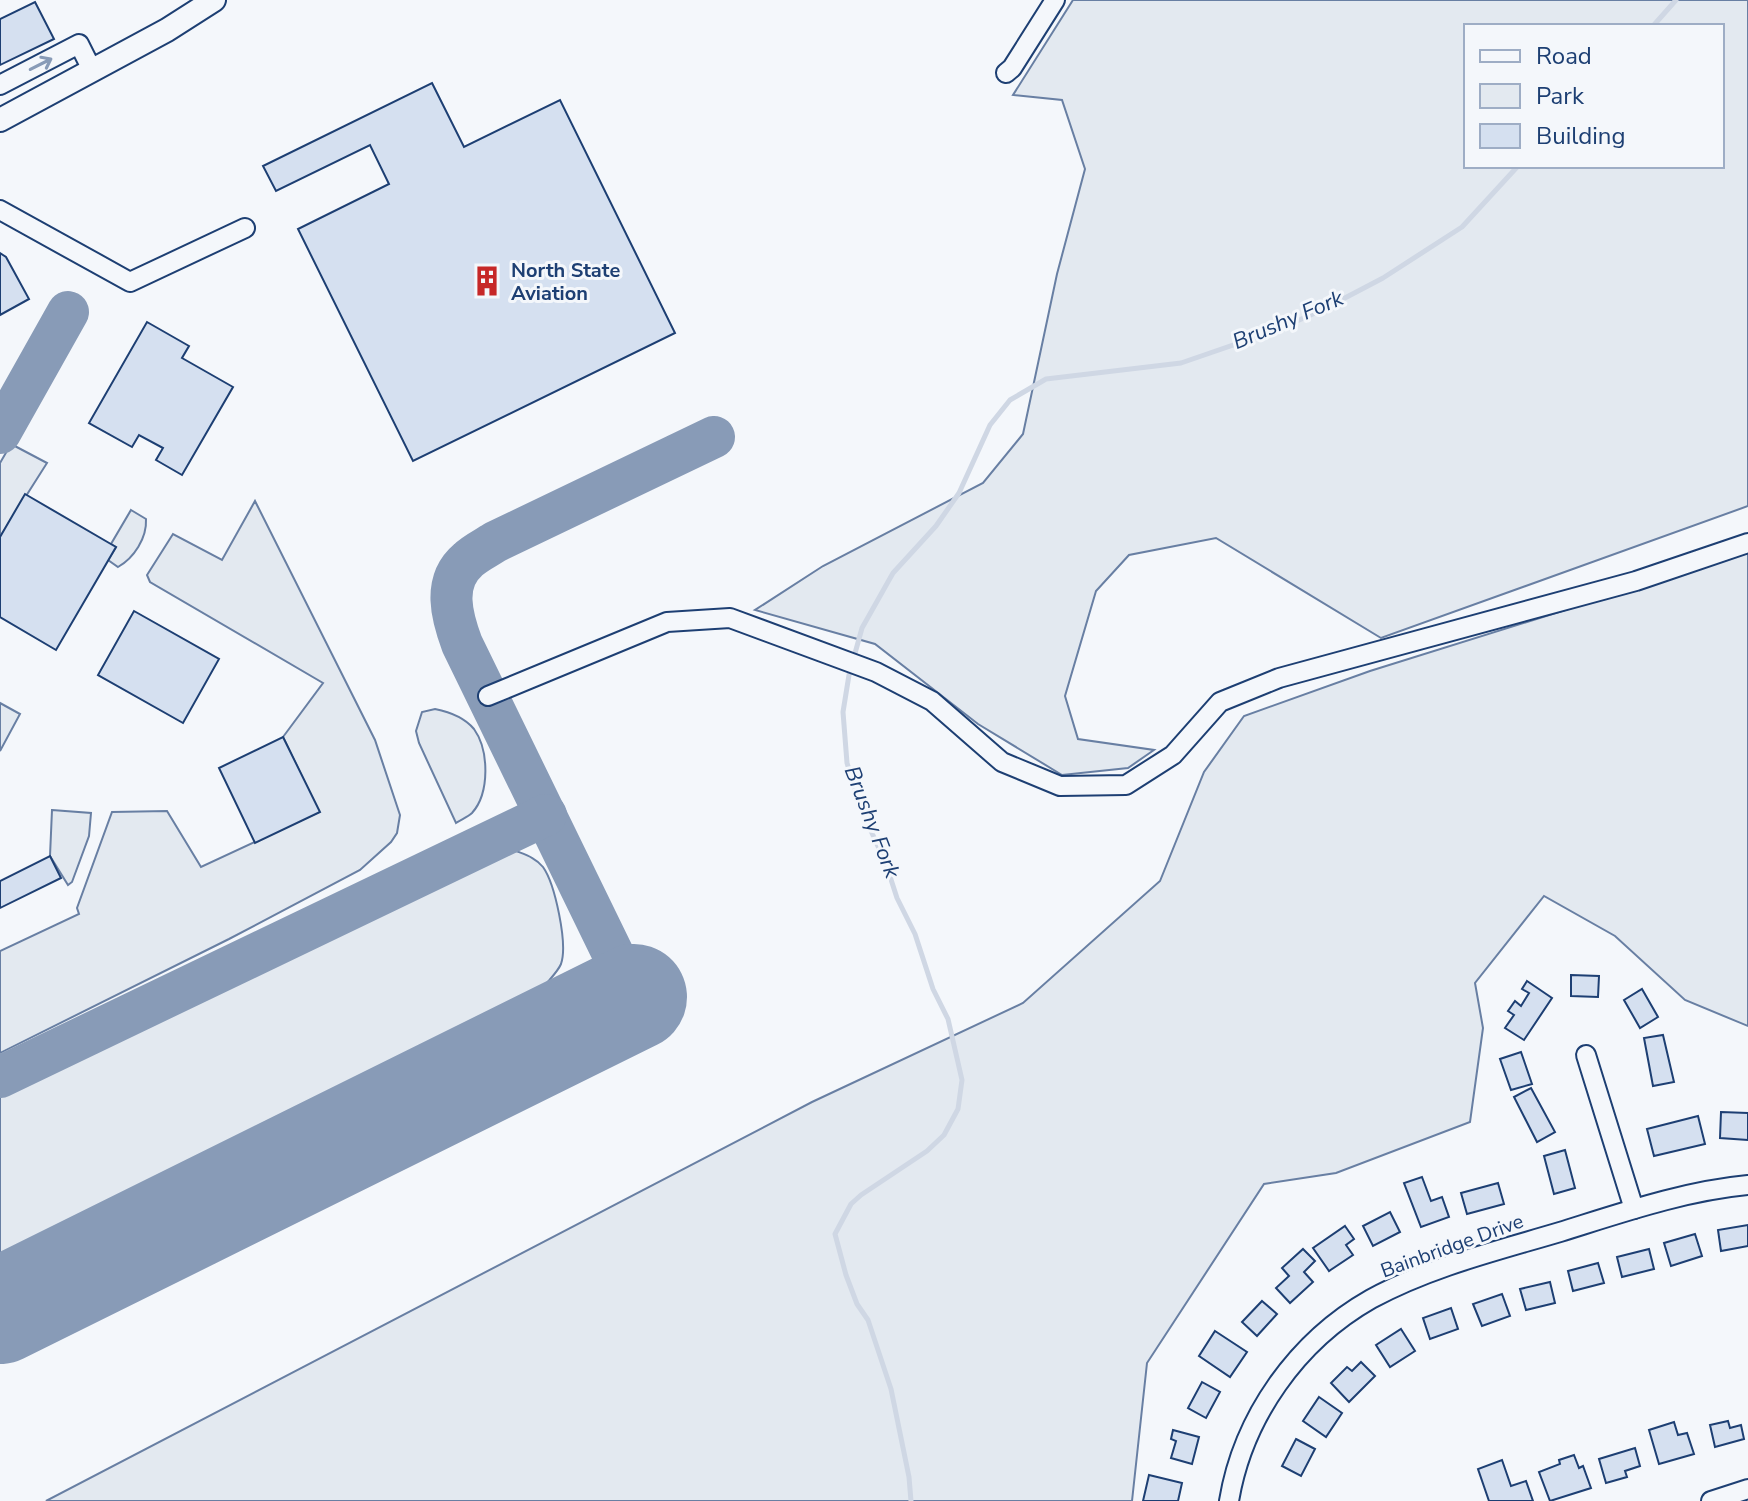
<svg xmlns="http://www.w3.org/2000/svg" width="1748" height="1501" font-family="'Nunito Sans',sans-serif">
<rect width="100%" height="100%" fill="#f4f7fb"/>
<g fill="#e3e9f0" stroke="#687fa3" stroke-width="2" fill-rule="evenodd">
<path d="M1073,0H1748V506L1381,638L1216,538L1129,555L1096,591L1065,696L1078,739L1154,750L1128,768L1062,775L978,724L875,644L755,610L823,566L983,483L1023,434L1057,274L1085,169L1062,100L1013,95ZM1466,26H1722V166H1466Z"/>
<polygon points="11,444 47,463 0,537 0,463"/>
<polygon points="255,501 375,740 400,815 397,833 391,842 360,870 229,939 0,1053 0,951 79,914 77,908 112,812 167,811 201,867 319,812 283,737 323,683 150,582 147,575 173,534 222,560"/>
<path d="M131,510L146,519C147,538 134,558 118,567L108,560L116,547L111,544Z"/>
<polygon points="1748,553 1748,1026 1685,1000 1615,936 1544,896 1475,983 1483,1028 1470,1122 1336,1173 1264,1184 1147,1363 1132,1501 46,1501 812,1102 1023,1003 1160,881 1204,772 1244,716 1370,671"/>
<polygon points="0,703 20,714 0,751"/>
<path d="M435,709C450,712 464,717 474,729C489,750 490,793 472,813C468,817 460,820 456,823L419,743L416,731L422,712Z"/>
<polygon points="52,810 91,813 89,836 72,882 68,885 50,856"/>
<path d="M516,851C526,855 536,858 543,867C555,884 568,944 561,964C558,971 551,978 546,984L0,1254V1093L478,860Z"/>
</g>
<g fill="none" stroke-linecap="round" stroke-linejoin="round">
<g stroke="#cfd7e4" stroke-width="5">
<polyline points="1653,26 1676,0"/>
<polyline points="911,1501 909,1477 891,1389 868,1320 857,1304 846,1275 835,1234 851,1204 861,1195 927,1151 944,1135 958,1109 962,1080 948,1019 933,989 915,934 897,898 886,864 862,811 847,763 843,712 849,675 862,628 893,573 936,526 959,493 990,425 1010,400 1046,379 1181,363 1274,331 1322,310 1383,278 1462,227 1518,166"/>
</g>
<g stroke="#889bb7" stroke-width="42">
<polyline points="0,433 68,312"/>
<path d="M634,997L462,644C452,617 442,582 468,560C475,553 486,548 495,542L714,437"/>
<polyline points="0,1077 546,815"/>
</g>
<polyline stroke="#889bb7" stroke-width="106" points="0,1311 634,997"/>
</g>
<g fill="#d5e0f0" stroke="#1d3f73" stroke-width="2">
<polygon points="35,2 54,39 0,65 0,19"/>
<polygon points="432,83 464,147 560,100 675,333 413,461 298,229 389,184 370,145 276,191 263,166"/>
<polygon points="0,253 6,257 29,299 0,315"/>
<polygon points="147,322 189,346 182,358 233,387 182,475 156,460 163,448 139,435 132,447 89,423"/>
<polygon points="25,494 116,547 56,650 0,617 0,537"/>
<polygon points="134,611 219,659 183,723 98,675"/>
<polygon points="283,737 320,812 255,843 219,768"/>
<polygon points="50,856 61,878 0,908 0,881"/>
<polygon points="1571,975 1599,976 1598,997 1571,996"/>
<polygon points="1527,981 1552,998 1524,1040 1505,1028 1514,1015 1508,1011 1515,1001 1521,1006 1529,993 1522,989"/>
<polygon points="1642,989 1658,1017 1640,1028 1624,1000"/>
<polygon points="1663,1035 1674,1082 1653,1086 1644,1038"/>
<polygon points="1521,1052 1532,1084 1511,1090 1500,1059"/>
<polygon points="1531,1088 1555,1132 1537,1142 1514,1097"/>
<polygon points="1721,1112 1748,1113 1748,1140 1720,1138"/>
<polygon points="1698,1116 1705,1144 1654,1156 1647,1129"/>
<polygon points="1565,1150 1575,1188 1554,1194 1544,1156"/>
<polygon points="1422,1177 1431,1201 1442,1197 1449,1217 1421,1227 1404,1183"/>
<polygon points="1498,1183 1504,1204 1467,1214 1461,1193"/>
<polygon points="1390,1212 1400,1232 1373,1246 1363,1226"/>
<polygon points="1748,1225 1748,1246 1721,1251 1718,1230"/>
<polygon points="1345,1226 1354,1239 1346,1245 1353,1255 1329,1271 1313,1248"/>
<polygon points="1695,1234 1702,1256 1671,1266 1664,1243"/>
<polygon points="1303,1249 1315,1261 1304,1272 1313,1282 1290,1303 1276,1288 1289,1276 1282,1268"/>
<polygon points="1649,1249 1654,1269 1622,1277 1617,1257"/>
<polygon points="1598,1263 1604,1283 1573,1291 1568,1271"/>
<polygon points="1550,1282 1555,1303 1526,1310 1520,1289"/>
<polygon points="1502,1294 1510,1316 1482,1326 1473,1304"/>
<polygon points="1262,1301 1277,1314 1257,1336 1242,1322"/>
<polygon points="1451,1308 1458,1329 1430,1339 1423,1318"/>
<polygon points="1401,1329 1415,1351 1390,1367 1376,1345"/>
<polygon points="1215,1331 1247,1352 1230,1377 1199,1356"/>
<polygon points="1361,1362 1375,1376 1349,1402 1331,1383 1347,1367 1352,1371"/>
<polygon points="1202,1382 1220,1392 1206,1418 1188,1408"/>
<polygon points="1319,1397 1342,1413 1326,1437 1303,1421"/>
<polygon points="1728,1421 1730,1428 1741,1425 1744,1439 1715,1447 1710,1425"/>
<polygon points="1674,1422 1678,1435 1687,1433 1694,1454 1659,1464 1649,1430"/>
<polygon points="1173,1430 1199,1437 1192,1464 1171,1458 1176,1441 1171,1439"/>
<polygon points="1296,1439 1315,1449 1301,1476 1282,1466"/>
<polygon points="1635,1448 1640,1466 1625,1471 1627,1477 1606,1483 1599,1459"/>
<polygon points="1574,1455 1579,1468 1583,1466 1591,1488 1550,1501 1539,1472 1560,1464 1559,1460"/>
<polygon points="1502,1460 1511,1486 1526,1481 1533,1501 1489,1501 1478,1469"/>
<polygon points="1149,1475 1182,1483 1178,1501 1143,1501"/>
</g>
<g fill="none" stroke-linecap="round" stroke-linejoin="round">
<g stroke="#1d3f73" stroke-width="22">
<g id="minor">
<polyline points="1006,73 1012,68 1055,0"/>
<polyline points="0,85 79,44 92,70"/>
<polyline points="0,210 130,282 245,228"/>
<polyline points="488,696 667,622 730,618 876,672 932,701 1002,762 1060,786 1126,785 1173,755 1220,702 1279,678 1636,581 1748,543"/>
<polyline points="1586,1055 1634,1209"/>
<path d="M1229,1501C1243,1417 1297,1341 1371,1299C1430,1267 1496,1251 1560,1232C1621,1213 1684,1191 1748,1185"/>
<polyline points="1711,1501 1748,1489"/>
</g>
</g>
<g stroke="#1d3f73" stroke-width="26">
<polyline id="major" points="0,120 167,30 214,0"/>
</g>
<use href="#minor" stroke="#f4f7fb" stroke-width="18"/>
<use href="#major" stroke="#f4f7fb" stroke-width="22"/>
</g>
<defs><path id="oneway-shaft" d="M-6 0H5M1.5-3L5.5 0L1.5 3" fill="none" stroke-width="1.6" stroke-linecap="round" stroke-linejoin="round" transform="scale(2)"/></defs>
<use stroke="#889bb7" href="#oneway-shaft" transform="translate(41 64) rotate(-27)"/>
<defs>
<g id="building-bare" transform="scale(2.4)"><path d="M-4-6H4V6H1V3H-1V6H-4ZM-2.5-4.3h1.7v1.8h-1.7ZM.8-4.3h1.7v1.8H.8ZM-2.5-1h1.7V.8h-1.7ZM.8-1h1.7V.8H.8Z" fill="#c62828" stroke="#f4f7fb" stroke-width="2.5" paint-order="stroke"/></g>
</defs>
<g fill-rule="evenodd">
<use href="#building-bare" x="487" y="281"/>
</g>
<g text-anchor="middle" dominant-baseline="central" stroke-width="6" stroke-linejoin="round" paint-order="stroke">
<g font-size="20" font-weight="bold" fill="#1d3f73" stroke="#f4f7fb" text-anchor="start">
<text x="511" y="270">North State<tspan x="511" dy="23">Aviation</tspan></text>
</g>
<g font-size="20" fill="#1d3f73" stroke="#f4f7fb">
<text transform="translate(1452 1246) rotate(-20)">Bainbridge Drive</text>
</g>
<g font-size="22" font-style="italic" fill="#1d3f73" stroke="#f4f7fb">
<text transform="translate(1288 320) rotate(-23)">Brushy Fork</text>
<text transform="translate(872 822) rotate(69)">Brushy Fork</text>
</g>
</g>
<rect x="1464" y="24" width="260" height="144" fill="#f4f7fb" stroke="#9eadc5" stroke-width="2"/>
<rect x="1480" y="50" width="40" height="12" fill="#f4f7fb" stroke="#9eadc5" stroke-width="2"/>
<text x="1536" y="64" font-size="24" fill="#1d3f73">Road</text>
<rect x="1480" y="84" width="40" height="24" fill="#e3e9f0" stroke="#9eadc5" stroke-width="2"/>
<text x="1536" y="104" font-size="24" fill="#1d3f73">Park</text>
<rect x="1480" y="124" width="40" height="24" fill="#d5e0f0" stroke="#9eadc5" stroke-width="2"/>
<text x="1536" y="144" font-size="24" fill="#1d3f73">Building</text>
</svg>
